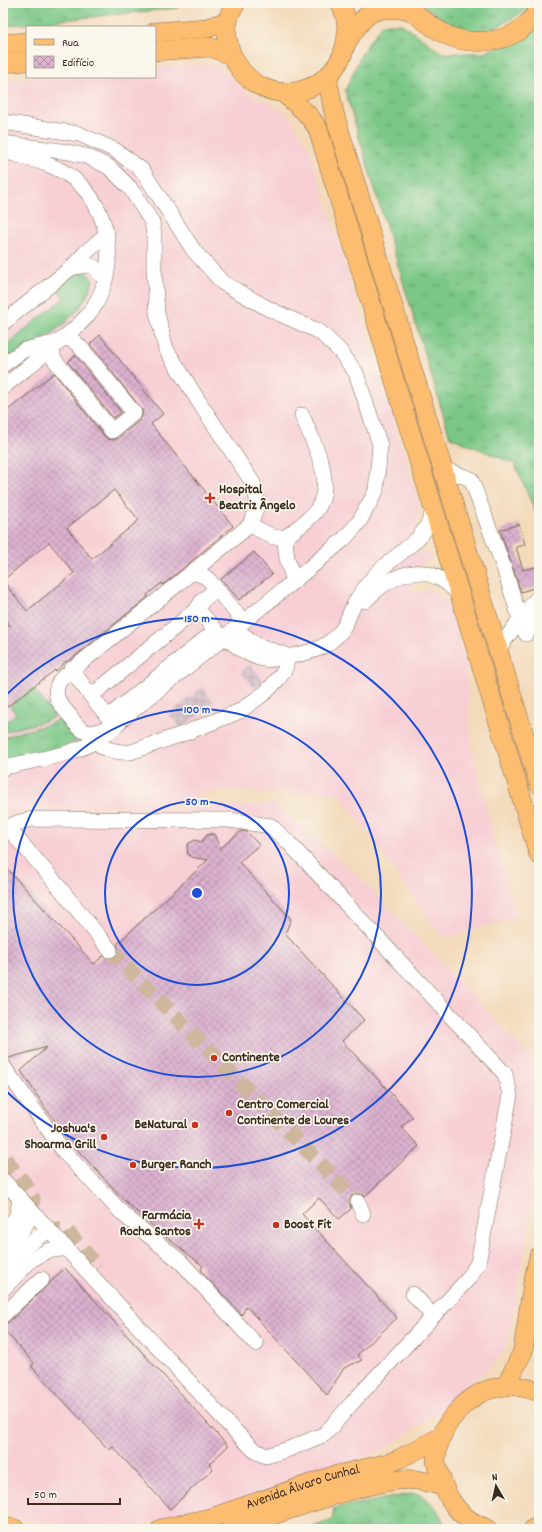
<svg xmlns="http://www.w3.org/2000/svg" width="542" height="1532" font-family="Dekko,sans-serif">
<defs>
<pattern id="industrial-grid" width="8" height="8" patternUnits="userSpaceOnUse"><rect width="8" height="8" fill="#d2bdc8"/><path d="M0 4h8M4 0v8" fill="none" stroke="#ac9aa2"/></pattern>
<pattern id="grass-tufts" width="24" height="20" patternUnits="userSpaceOnUse"><rect width="24" height="20" fill="#7ac787"/><path d="M3 7l-1-3M5 7V3M7 7l1-3M15 17l-1-3M17 17v-4M19 17l1-3" fill="none" stroke="#65a26e"/></pattern>
<pattern id="building-cross-hatch" width="8" height="8" patternUnits="userSpaceOnUse"><rect width="8" height="8" fill="#dcb2d0"/><path d="M0 0l8 8M0 8l8-8" fill="none" stroke="#b491a8"/></pattern>
</defs>
<rect width="100%" height="100%" fill="#fbf7ec"/>
<filter id="ink" filterUnits="userSpaceOnUse"><feTurbulence type="fractalNoise" baseFrequency=".025" numOctaves="2"/><feDisplacementMap in="SourceGraphic" scale="8" xChannelSelector="R" yChannelSelector="G"/><feConvolveMatrix kernelMatrix="1 2 1 2 8 2 1 2 1" color-interpolation-filters="sRGB"/></filter>
<filter id="wash" filterUnits="userSpaceOnUse"><feTurbulence type="fractalNoise" baseFrequency=".012" numOctaves="4" result="noise"/><feDisplacementMap in="SourceGraphic" scale="16" xChannelSelector="R" yChannelSelector="G"/><feGaussianBlur stdDeviation="0.9" result="paint"/><feColorMatrix in="noise" values="0 0 0 0 0 0 0 0 0 0 0 0 0 0 0 0 0 1.4 0 .05"/><feComposite in="paint" operator="in"/></filter>
<g filter="url(#wash)">
<rect width="100%" height="100%" fill="#f3dabb"/>
<g fill="#f7cfd5">
<polygon points="210,64 217,66 228,74 245,92 271,104 274,110 279,108 291,119 310,151 419,504 420,510 416,523 418,531 414,535 419,553 429,551 431,560 422,562 424,569 412,582 410,591 425,592 426,588 436,592 445,600 449,606 454,620 464,653 472,750 489,821 516,918 464,932 444,939 339,793 279,793 226,790 206,793 164,807 35,806 22,808 3,814 3,80 36,77 155,77 155,68"/>
<polygon points="273,804 357,875 537,1064 530,1221 507,1342 500,1357 447,1405 389,1446 298,1487 125,1529 13,1519 3,1509 3,1296 53,1240 3,1186 3,818 16,811 33,808 168,809"/>
</g>
<g fill="url(#industrial-grid)">
<polygon points="250,664 263,681 254,688 241,672"/>
<polygon points="202,687 214,702 181,728 169,714"/>
</g>
<g fill="url(#grass-tufts)" stroke="#5a7852">
<polygon points="3,3 177,3 179,8 3,26"/>
<path d="M421,3H534C526,12 516,16 506,22C469,43 451,24 421,3Z"/>
<polygon points="382,24 402,24 442,53 484,53 539,27 539,521 515,464 450,437 345,91 363,51"/>
<path d="M85,271L93,280C82,322 39,343 3,360V347L64,298L57,289L76,274Z"/>
<path d="M33,688L55,716C43,725 18,726 3,733V716L7,721L16,714L10,706Z"/>
<path d="M59,719L73,737L78,741L65,746L3,762V738C21,729 42,729 59,719Z"/>
<path d="M416,1493C431,1500 442,1512 445,1529H307L332,1520L334,1508Z"/>
</g>
<g id="blocks">
<g fill="url(#building-cross-hatch)" fill-rule="evenodd">
<path d="M100,335L163,414L151,424L233,526L163,585L162,583L147,595L148,597L70,660L65,662L56,671L55,670L3,710V630L10,625L3,617V581L27,611L74,573L49,542L3,580V414L54,373L105,437L108,439L113,440L118,438L140,420L142,416L143,411L90,344ZM114,490L139,520L92,559L67,528Z"/>
<polygon points="75,355 121,412 113,418 68,362"/>
<polygon points="519,524 525,545 516,547 523,570 536,567 539,576 539,586 521,592 500,530"/>
<polygon points="254,552 272,574 239,600 221,579"/>
<polygon points="241,831 247,832 259,845 239,862 291,919 285,934 364,1020 342,1041 413,1117 401,1127 419,1146 365,1196 359,1193 351,1196 349,1201 351,1209 339,1219 319,1198 302,1214 397,1318 357,1355 362,1360 344,1368 327,1395 246,1306 242,1315 204,1274 201,1269 203,1266 156,1229 124,1200 74,1146 46,1109 21,1071 47,1047 9,1058 3,1053 3,864 94,964 103,956 111,959 116,957 119,949 117,944 208,860 191,857 188,854 187,847 188,844 195,840 201,842 207,835 213,834 215,836 220,849"/>
<polygon points="65,1268 228,1446 209,1464 213,1469 170,1509 113,1447 109,1450 31,1366 34,1363 3,1329 3,1325 9,1322"/>
</g>
</g>
</g>
<g filter="url(#ink)">
<use href="#blocks" fill-opacity="0" stroke="#7b6855" stroke-width="1"/>
<g fill="none" stroke-linecap="round" stroke-linejoin="round">
<g stroke="#ceb79c" stroke-width="15" stroke-dasharray="15 8" stroke-linecap="butt">
<polyline points="110,950 358,1202"/>
<polyline points="5,1159 26,1185 33,1198 31,1216"/>
<polyline points="46,1232 54,1229 66,1230 98,1267"/>
</g>
<g stroke="#7b6855" stroke-width="16">
<g id="minor">
<path d="M3,122L79,134L115,150L142,170L194,251L223,283L269,309L320,332L340,351L356,373L380,445L376,491L359,522L344,539L294,581L121,720C116,725 111,731 105,735C75,757 38,758 3,768"/>
<path d="M3,143L68,152L86,156L109,167L130,188L152,222L154,235V268L157,313L166,349L201,405L253,483L258,503L250,525L61,679C50,695 60,704 71,717C74,722 78,728 84,731C92,735 100,731 108,727"/>
<path d="M3,151C27,158 54,163 74,179C114,211 120,277 87,316C77,328 64,337 53,347C36,360 20,374 3,387"/>
<path d="M71,268C91,263 94,263 105,280"/>
<polyline points="3,323 71,268 85,253 107,234"/>
<polyline points="53,347 53,358 112,431 134,413 82,349 75,342 65,337"/>
<polyline points="3,365 24,350 58,342"/>
<polyline points="443,469 471,479 504,568 520,619 498,650"/>
<path d="M250,525L273,537H286C296,529 308,521 316,511C337,482 313,443 302,415"/>
<path d="M286,537C284,553 289,566 294,581"/>
<polyline points="192,572 204,576 209,580 239,616 241,623"/>
<polyline points="539,596 520,619 526,634 539,616"/>
<path d="M365,601C387,578 418,560 448,584C453,588 457,593 461,597"/>
<polygon points="197,609 216,630 108,717 91,696"/>
<polyline points="197,609 203,600 217,589"/>
<polyline points="242,634 257,645 285,655"/>
<path d="M231,642C241,650 251,657 263,659C271,661 279,658 287,657C310,652 326,650 342,630C348,622 349,613 354,605C359,594 369,582 377,573C397,552 431,539 433,506"/>
<polyline points="71,669 91,696"/>
<path d="M102,747C112,751 120,753 131,752L188,732L240,711L266,692L279,678L285,669L288,656"/>
<polyline points="7,827 50,876 110,950"/>
<polyline points="3,829 19,822 33,819 229,820 271,826 289,843 505,1074 510,1095 478,1263 468,1279 352,1403 325,1434 289,1449 266,1456 254,1450 231,1427 3,1180"/>
<polyline points="3,1066 65,1153 124,1215 181,1262 256,1344"/>
<polyline points="358,1202 363,1214"/>
<polyline points="3,1233 17,1216 20,1198"/>
<polyline points="3,1252 16,1240 31,1216"/>
<polyline points="3,1269 19,1251 46,1232"/>
<polyline points="3,1289 31,1260 47,1251 67,1248"/>
<polyline points="413,1294 433,1316"/>
<polyline points="3,1315 42,1279"/>
</g>
</g>
<g stroke="#7b6855" stroke-width="20">
<g id="major">
<path d="M236,3C234,7 231,10 230,14C220,39 235,72 258,85C291,104 333,85 344,50C349,35 348,17 340,3"/>
<path d="M401,3C415,13 428,25 443,33C463,45 497,44 517,32C525,27 533,18 539,11"/>
<polyline points="155,32 207,28 228,21"/>
<path d="M347,42C366,10 375,5 412,10"/>
<polyline points="3,44 27,42"/>
<polyline points="155,51 210,47 231,55"/>
<polyline points="3,63 27,61"/>
<polyline points="327,77 334,113 539,784"/>
<path d="M282,92C295,103 309,113 318,129L539,855"/>
<polyline points="506,1386 523,1351 532,1288 539,1256"/>
<polyline points="3,1527 15,1529"/>
<path id="s1" d="M161,1529L214,1517L333,1476L389,1463L399,1459L441,1437"/>
<path d="M231,1529C273,1516 313,1500 356,1489C375,1484 396,1478 416,1480C425,1481 434,1484 443,1486"/>
<path d="M488,1529C462,1521 446,1500 440,1474C438,1470 436,1464 436,1460C439,1423 469,1389 506,1386C518,1385 528,1388 539,1392"/>
<polyline points="533,1529 539,1527"/>
</g>
</g>
<use href="#minor" stroke="#fff" stroke-width="15"/>
<use href="#major" stroke="#fcbd6f" stroke-width="19"/>
</g>
</g>
<g fill="none" stroke="#1d4ed8" stroke-width="2">
<circle cx="197" cy="893" r="92"/>
<circle cx="197" cy="893" r="184"/>
<path d="M4 697A275 275 0 1 1 4 1089"/>
</g>
<g fill="#c8321e" stroke="#fbf7ec" stroke-width="1.5">
<path d="M208 492h4v4h4v4h-4v4h-4v-4h-4v-4h4z"/>
<circle cx="214" cy="1058" r="4"/>
<circle cx="229" cy="1113" r="4"/>
<circle cx="195" cy="1125" r="4"/>
<circle cx="104" cy="1137" r="4"/>
<circle cx="133" cy="1165" r="4"/>
<path d="M197 1218h4v4h4v4h-4v4h-4v-4h-4v-4h4z"/>
<circle cx="276" cy="1225" r="4"/>
</g>
<g text-anchor="middle" dominant-baseline="central" stroke-width="3.5" stroke-linejoin="round" paint-order="stroke">
<g font-size="14" font-weight="bold" fill="#3b2a1e" stroke="#fbf7ec" text-anchor="start">
<text x="219" y="490">Hospital<tspan x="219" dy="16">Beatriz Ângelo</tspan></text>
<text x="222" y="1058">Continente</text>
<text x="237" y="1105">Centro Comercial<tspan x="237" dy="16">Continente de Loures</tspan></text>
<text x="187" y="1125" text-anchor="end">BeNatural</text>
<text x="96" y="1129" text-anchor="end">Joshua's<tspan x="96" dy="16">Shoarma Grill</tspan></text>
<text x="141" y="1165">Burger Ranch</text>
<text x="191" y="1216" text-anchor="end">Farmácia<tspan x="191" dy="16">Rocha Santos</tspan></text>
<text x="284" y="1225">Boost Fit</text>
</g>
<g font-size="14" fill="#3b2a1e" stroke="#fbf7ec">
<text stroke="none"><textPath href="#s1" startOffset="148">Avenida Álvaro Cunhal</textPath></text>
</g>
</g>
<circle cx="197" cy="893" r="6" fill="#1d4ed8" stroke="#fbf7ec" stroke-width="2"/>
<g font-size="12" text-anchor="middle" font-weight="bold" fill="#1d4ed8" stroke="#fbf7ec" stroke-width="3.5" stroke-linejoin="round" paint-order="stroke">
<text x="197" y="622">150 m</text>
<text x="197" y="713">100 m</text>
<text x="197" y="805">50 m</text>
</g>
<rect width="542" height="1532" fill="none" stroke="#fbf7ec" stroke-width="16"/>
<rect x="26" y="26" width="130" height="52" fill="#fbf7ec" stroke="#aea59a"/>
<rect x="34" y="39" width="20" height="6" fill="#fcbd6f" stroke="#aea59a"/>
<text x="62" y="46" font-size="12" fill="#3b2a1e">Rua</text>
<rect x="34" y="56" width="20" height="12" fill="url(#building-cross-hatch)" stroke="#aea59a"/>
<text x="62" y="66" font-size="12" fill="#3b2a1e">Edifício</text>
<g transform="translate(496 1486) rotate(351)" stroke="#fbf7ec" stroke-width="3" paint-order="stroke">
<path d="M0-3L7 15L0 10L-7 15Z" fill="#3b2a1e"/>
<text y="-6" font-size="11" font-weight="bold" text-anchor="middle" fill="#3b2a1e">N</text>
</g>
<path d="M28 1498v6h92v-6" fill="none" stroke="#3b2a1e" stroke-width="2"/>
<text x="34" y="1498" font-size="12" fill="#3b2a1e" stroke="#fbf7ec" stroke-width="3" paint-order="stroke">50 m</text>
</svg>
